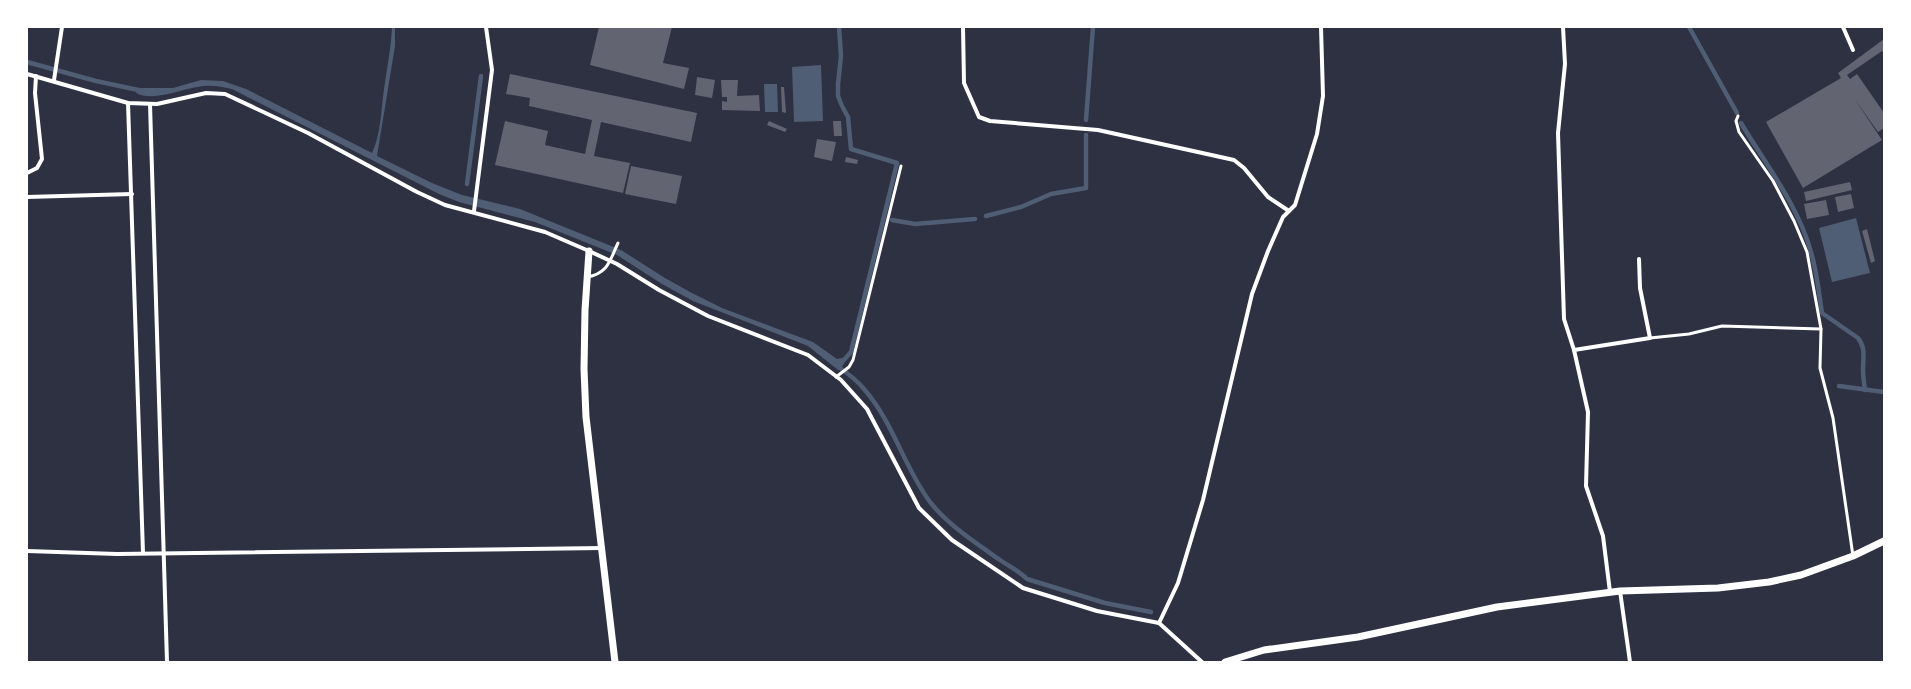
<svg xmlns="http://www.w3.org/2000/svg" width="1911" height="689" font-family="Overpass,sans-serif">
<rect width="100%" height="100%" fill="#2d3142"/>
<g fill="#4f5d75">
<path d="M392,27H395V46L377,156L432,183L462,195L520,209L621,250L665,278L690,292L722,308L813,342L837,359L847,357L842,367L838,370L808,346L693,301L662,284L617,255L535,222L459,202L439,194L232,89C222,87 214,85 204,86C186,87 153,103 136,93L139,88H173L201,80L223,81L246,89L372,153C381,134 381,110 384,89C387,68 391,48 392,27Z"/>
<polygon points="821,65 823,121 794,122 792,67"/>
<polygon points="764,84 777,84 778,112 765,112"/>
<polygon points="1856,218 1870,273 1832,282 1819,228"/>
</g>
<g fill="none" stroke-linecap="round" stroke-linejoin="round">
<g stroke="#4f5d75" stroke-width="4.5">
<polyline points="839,27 841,56 838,84 838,96 842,106 848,117 851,149 897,163 851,352 843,361"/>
<polyline points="1689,27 1737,113"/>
<polyline points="27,62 96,81 143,91"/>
<polyline points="1086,120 1093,27"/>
<path d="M1741,123C1766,165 1798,205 1811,252C1817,272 1819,293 1822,313L1858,338C1866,348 1863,357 1863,370C1863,376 1864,383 1865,390"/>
<polyline points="467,184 481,76"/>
<polyline points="986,216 1021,207 1051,194 1086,188 1086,135"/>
<polyline points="892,220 915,224 975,219"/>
<path d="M836,365C846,372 857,380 864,389C893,422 904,467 930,502C948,525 976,543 1000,560C1009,566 1019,571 1027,579L1105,603L1151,612"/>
<polyline points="1839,386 1884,392"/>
</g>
</g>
<g fill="#626471">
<polygon points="599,27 672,27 663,63 689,68 684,89 590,65"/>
<polygon points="1884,39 1884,54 1882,51 1847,75 1850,79 1857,74 1884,113 1884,128 1878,132 1854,98 1882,140 1803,188 1766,122 1841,78 1838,73"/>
<polygon points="510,74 697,113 691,142 601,122 594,156 630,163 623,193 495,165 505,121 548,131 545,145 585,154 592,120 529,106 530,98 506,94"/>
<polygon points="697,77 715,80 712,98 695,95"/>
<polygon points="721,80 738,80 737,96 759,95 760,111 722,110 722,101 727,102 727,97 722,97"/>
<polygon points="781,87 784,87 786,113 782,112"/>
<polygon points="769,121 787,129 785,132 767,125"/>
<polygon points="833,121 841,121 842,136 834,136"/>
<polygon points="817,139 836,142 832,161 814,157"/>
<polygon points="846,157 858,160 857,164 845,162"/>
<polygon points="631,166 682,176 676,204 625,194"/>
<polygon points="1850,182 1852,190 1806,201 1804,192"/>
<polygon points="1851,194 1854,208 1838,212 1835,197"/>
<polygon points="1826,200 1829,215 1807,219 1804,204"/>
<polygon points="1867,229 1875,261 1871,263 1862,231"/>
</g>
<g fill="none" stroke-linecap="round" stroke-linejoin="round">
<g stroke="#fff" stroke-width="3">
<polyline points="1738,116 1736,121 1739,132 1773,181 1794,221 1807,252 1821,329 1820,368 1833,418 1853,556"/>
<path d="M587,277C608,274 610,260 618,243"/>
<polyline points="1650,338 1689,334 1722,326 1821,329"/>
<polyline points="836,377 849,367 853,360 901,166"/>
</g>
<g stroke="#fff" stroke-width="4">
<polyline points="963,27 964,83 979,117 990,121 1098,130 1234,160 1244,168 1268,197 1289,211"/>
<polyline points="1563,27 1565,64 1558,133 1564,319 1574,350 1588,412 1586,486 1603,536 1610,592"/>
<polyline points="1843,27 1853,50"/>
<polyline points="27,74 128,103 157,104 206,93 225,94 308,133 417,192 445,205 545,232 589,251 617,264 659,290 708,316 808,355 841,380 867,409 919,508 952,540 1023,588 1097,611 1159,623 1202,662"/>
<polyline points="54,80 62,27"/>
<polyline points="128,103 143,553"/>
<polyline points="150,104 167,662"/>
<polyline points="27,173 37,168 42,159 35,93 36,76"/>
<polyline points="27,197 132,194"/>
<polyline points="474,211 492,70 486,27"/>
<polyline points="1574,350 1650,338 1640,288 1639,259"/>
<polyline points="27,551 117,554 602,548"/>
<polyline points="1620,591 1630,662"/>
<polyline points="1159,623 1178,583 1203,500 1252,294 1268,251 1283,217 1295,205 1317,134 1323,96 1321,27"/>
</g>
<g stroke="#fff" stroke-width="7">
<polyline points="589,251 585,310 584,369 586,417 615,662"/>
<polyline points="1225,662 1264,650 1358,637 1497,607 1620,591 1718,588 1769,582 1801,575 1853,556 1884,541"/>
</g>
</g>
<rect width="1911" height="689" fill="none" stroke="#ffffff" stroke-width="56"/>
</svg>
